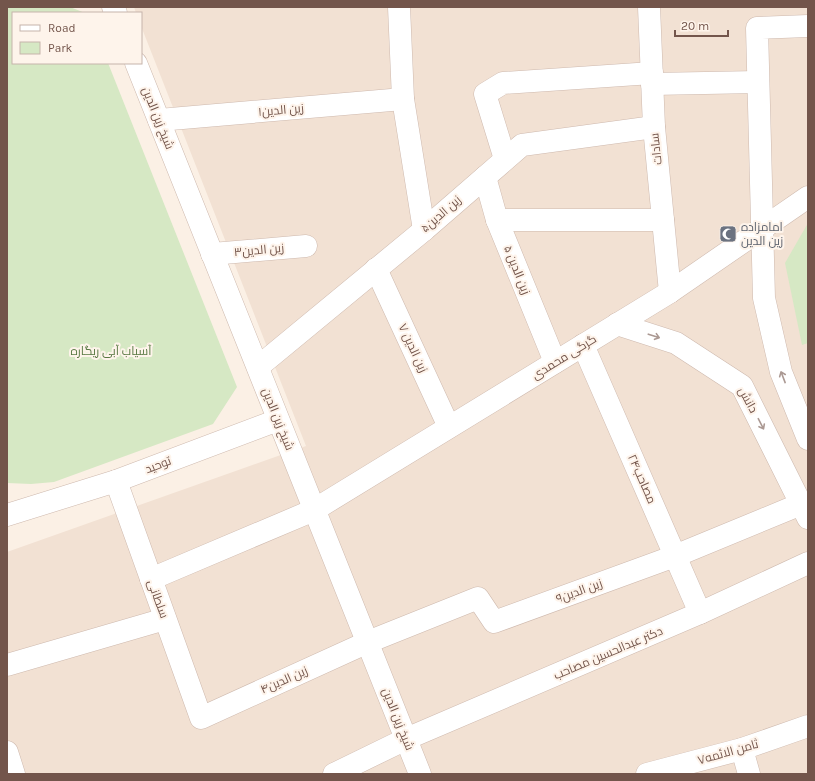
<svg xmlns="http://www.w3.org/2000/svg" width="815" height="781" font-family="Karla,Cairo,sans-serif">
<rect width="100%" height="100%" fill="#fbf0e5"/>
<polygon fill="#f2e1d3" points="134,7 808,7 808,774 7,774 7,552 306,446 141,26 141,13 136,13"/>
<g fill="#d6e8c4">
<polygon points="7,7 70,7 85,13 13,13 13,63 108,63 237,387 213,424 54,482 31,484 7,483"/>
<polygon points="808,223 808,343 802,345 785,263"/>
</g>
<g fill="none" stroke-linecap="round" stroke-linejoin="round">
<g stroke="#ceb9ae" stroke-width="23">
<g id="minor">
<polyline points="113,7 116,13"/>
<polyline points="399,7 403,99 424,230"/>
<polyline points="649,7 654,127 670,292"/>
<polyline points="808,26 757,28 764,298 781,372 808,439"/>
<polyline points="136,63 420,774"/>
<polyline points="652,84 758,82"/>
<polyline points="159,120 403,99"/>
<polyline points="505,159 485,94 503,83 652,73"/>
<polyline points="485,177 497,220 555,362"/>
<polyline points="497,220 663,220"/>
<polyline points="212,254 306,246"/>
<polyline points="376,269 449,427"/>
<polyline points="617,324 676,343 742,386 808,518"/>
<polyline points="583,345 700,613"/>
<polyline points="258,367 424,230 522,145 654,127"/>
<polyline points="116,481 201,718 368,642 478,598 494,622 675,556 801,504"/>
<polyline points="7,515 116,481 278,420"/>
<polyline points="151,579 314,510 670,292 808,197"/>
<polyline points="7,665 165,619"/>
<polyline points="742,749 749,774"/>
<polyline points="7,752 14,774"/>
<polyline points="334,774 406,739 700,613 808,563"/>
<polyline points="647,774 742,749 808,726"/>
</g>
</g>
<use href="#minor" stroke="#fff" stroke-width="22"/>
</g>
<defs><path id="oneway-shaft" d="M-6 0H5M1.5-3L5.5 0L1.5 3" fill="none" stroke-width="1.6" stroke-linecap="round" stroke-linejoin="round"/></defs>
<g stroke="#ab9993">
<use href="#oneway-shaft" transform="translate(654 336) rotate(18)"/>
<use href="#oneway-shaft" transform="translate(783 377) rotate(-111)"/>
<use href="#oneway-shaft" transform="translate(761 424) rotate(63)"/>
</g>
<defs>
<g id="mosque-square" transform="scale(0.9)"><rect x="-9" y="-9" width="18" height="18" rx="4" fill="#6b7280" stroke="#fef4eb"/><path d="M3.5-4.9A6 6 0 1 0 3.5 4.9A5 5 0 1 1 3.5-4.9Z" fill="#fff"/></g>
</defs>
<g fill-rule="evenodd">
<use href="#mosque-square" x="728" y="234"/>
</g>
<g text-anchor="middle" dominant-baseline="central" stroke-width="4" stroke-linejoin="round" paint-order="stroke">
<g font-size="12" fill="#73554b" stroke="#fef4eb">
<text transform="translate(281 110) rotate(-5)">زین الدین۱</text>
<text transform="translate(158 118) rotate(68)">شیخ زین الدین</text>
<text transform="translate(656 149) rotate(-96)">سادات</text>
<text transform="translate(441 214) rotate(-41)">زین الدین۵</text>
<text transform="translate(259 250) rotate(-5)">زین الدین۳</text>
<text transform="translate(517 270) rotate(68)">زین الدین ۵</text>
<text transform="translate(413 348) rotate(65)">زین الدین ۷</text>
<text transform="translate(564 357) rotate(-32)">گرگی محمدی</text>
<text transform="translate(748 400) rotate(61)">دانش</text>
<text transform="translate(278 419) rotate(68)">شیخ زین الدین</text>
<text transform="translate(158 465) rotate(-21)">توحید</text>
<text transform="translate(642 479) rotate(66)">مصاحب۲۴</text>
<text transform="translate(579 591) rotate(-20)">زین الدین۹</text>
<text transform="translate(158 599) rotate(70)">سلطانی</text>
<text transform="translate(608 653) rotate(-23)">دکتر عبدالحسین مصاحب</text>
<text transform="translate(284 680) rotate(-24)">زین الدین۴</text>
<text transform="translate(398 719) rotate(68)">شیخ زین الدین</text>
<text transform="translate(728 752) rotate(-16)">ثامن الا‌ئمه۷</text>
</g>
<g font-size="12" fill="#5b616d" stroke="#fef4eb" text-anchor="start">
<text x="741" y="227">امامزاده<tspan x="741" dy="14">زین الدین</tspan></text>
</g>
<g font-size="12" fill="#597843" stroke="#fef4eb">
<text x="111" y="351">آسیاب آبی ریگاره</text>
</g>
</g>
<rect width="815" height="781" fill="none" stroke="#73554b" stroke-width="16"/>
<rect x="12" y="12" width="130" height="52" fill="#fef4eb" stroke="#c6b4ab"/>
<rect x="20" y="25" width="20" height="6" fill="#ffffff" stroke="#c6b4ab"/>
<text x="48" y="32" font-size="12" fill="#73554b">Road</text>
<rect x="20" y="42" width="20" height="12" fill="#d6e8c4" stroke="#c6b4ab"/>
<text x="48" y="52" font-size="12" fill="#73554b">Park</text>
<path d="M675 30v6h53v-6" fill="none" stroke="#73554b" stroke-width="2"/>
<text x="681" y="30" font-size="12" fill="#73554b" stroke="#fef4eb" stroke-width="3" paint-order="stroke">20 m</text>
</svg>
